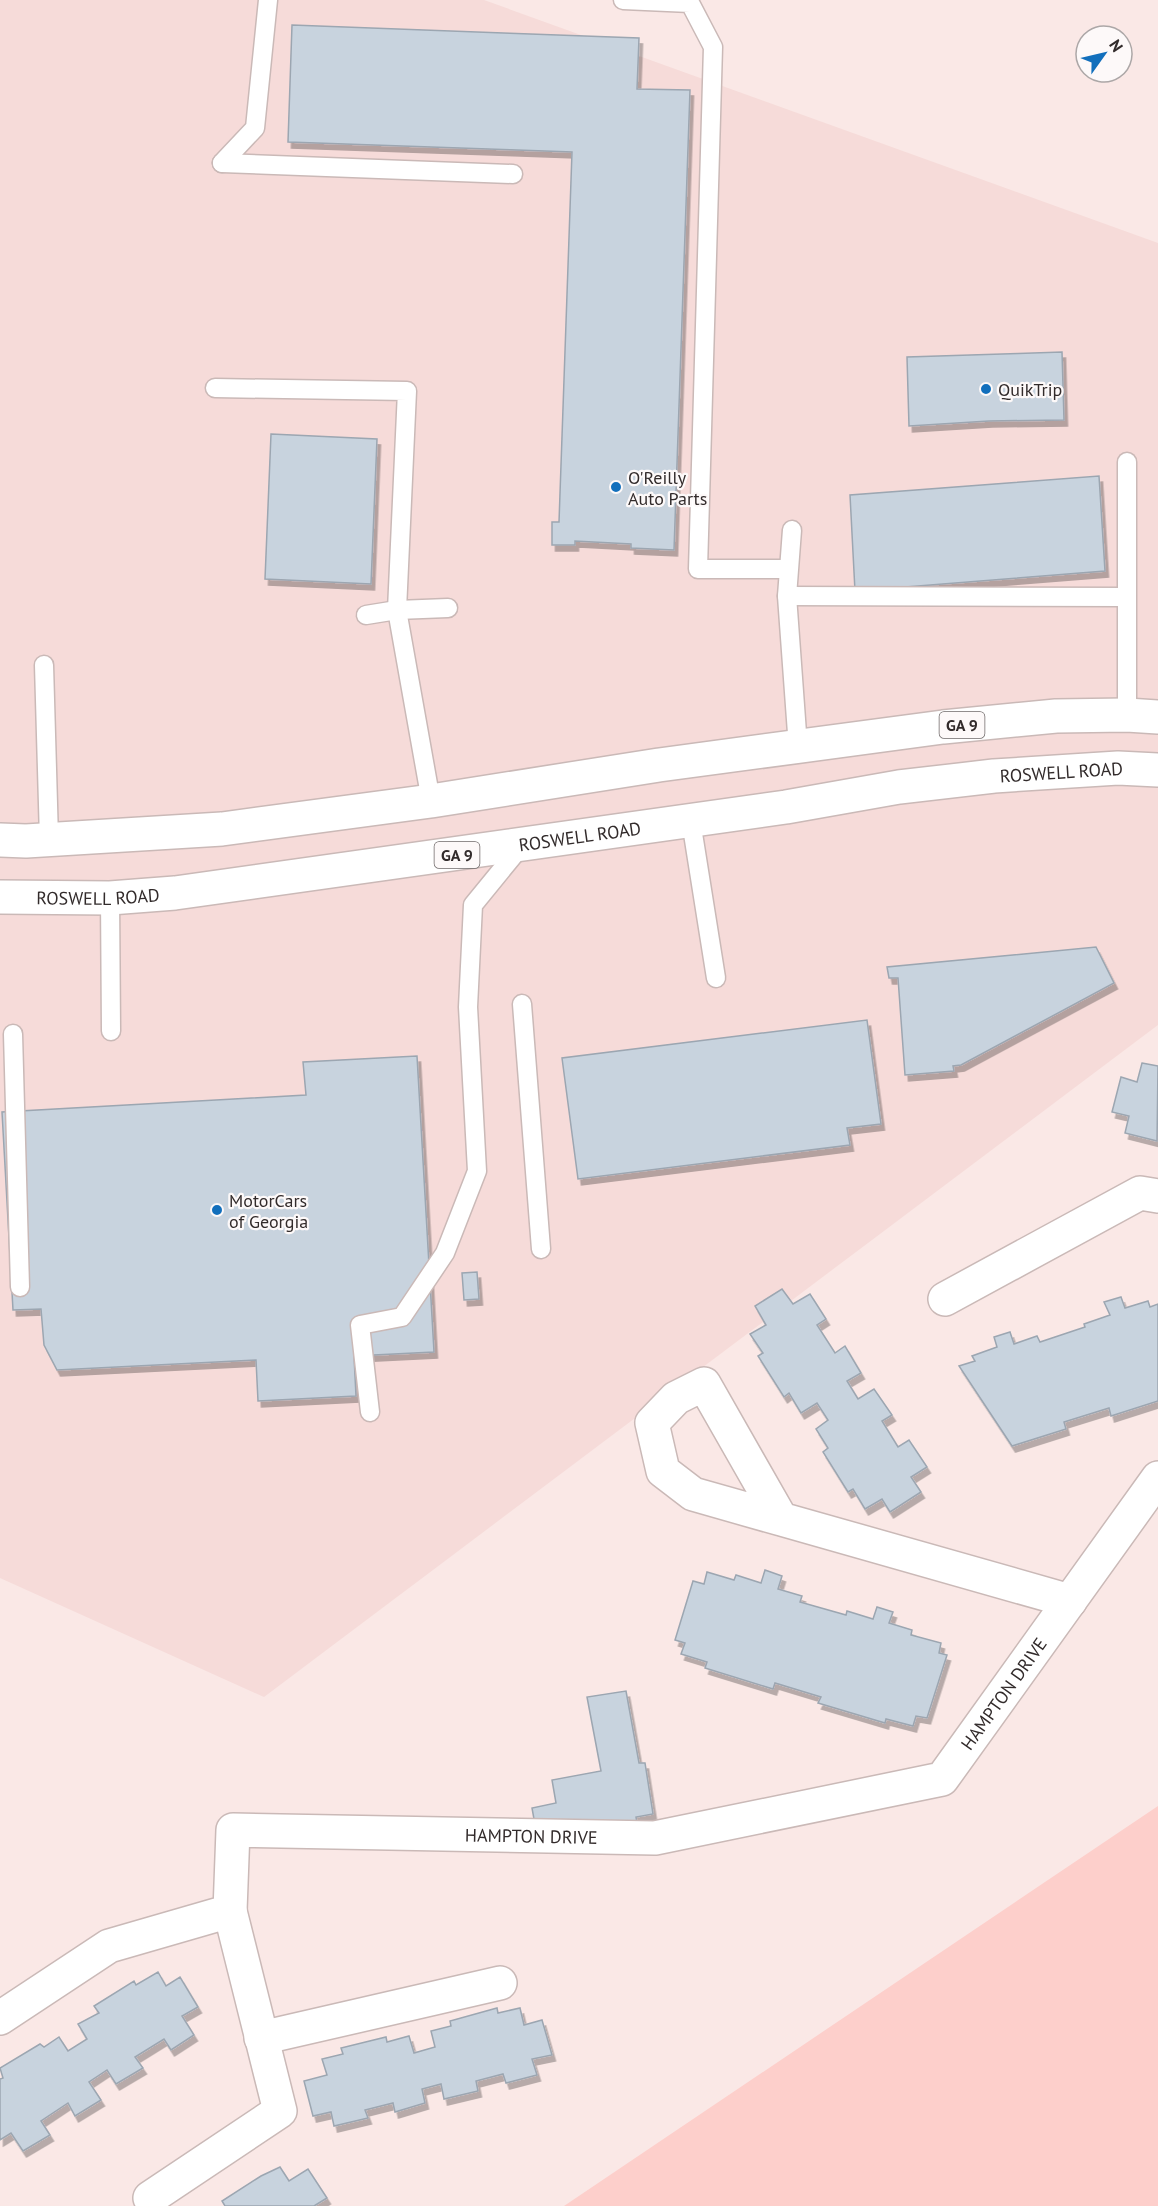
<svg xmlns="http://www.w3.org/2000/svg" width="1158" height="2206" font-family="'PT Sans',sans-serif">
<defs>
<filter id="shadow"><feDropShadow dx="3.5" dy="6" stdDeviation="0" flood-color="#0004"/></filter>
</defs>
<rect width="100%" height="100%" fill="#fae8e6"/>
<polygon fill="#f6dbd9" points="0,0 484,0 1158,243 1158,1025 264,1697 0,1578"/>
<polygon fill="#fdcfcb" points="1158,1805 1158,2206 564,2206 1158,1806"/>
<g fill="#c8d3de" stroke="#9ca6b1" stroke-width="1.5" filter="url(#shadow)">
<polygon points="292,25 639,38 637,89 690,90 674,550 631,548 631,544 575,541 575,545 552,545 552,522 559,522 572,152 288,142"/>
<polygon points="1062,352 1064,420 989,421 909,426 907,357"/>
<polygon points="271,434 377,439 371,584 265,579"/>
<polygon points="1099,476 1105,571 855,591 850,495"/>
<polygon points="1096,947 1114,983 961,1065 953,1066 954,1071 905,1075 898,978 889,978 887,967"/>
<polygon points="867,1020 881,1124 847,1128 850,1145 578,1179 562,1058"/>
<polygon points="417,1056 434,1352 354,1356 356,1396 258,1401 256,1360 57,1370 44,1345 41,1309 13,1310 2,1112 306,1095 303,1062"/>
<polygon points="1142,1063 1158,1066 1157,1141 1125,1133 1129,1116 1112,1112 1121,1077 1137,1082"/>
<polygon points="477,1272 479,1299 464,1300 462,1273"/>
<polygon points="782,1289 793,1304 810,1294 826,1319 817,1325 835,1353 845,1346 861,1373 847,1381 858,1399 874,1389 892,1415 882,1421 898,1447 909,1440 927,1467 911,1477 921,1492 890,1512 882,1499 865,1509 853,1489 848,1492 823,1452 828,1448 816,1429 828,1420 817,1403 801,1413 789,1393 784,1397 758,1356 763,1353 750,1334 766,1325 755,1306"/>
<polygon points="1121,1297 1125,1308 1148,1301 1150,1307 1158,1304 1158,1401 1111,1416 1109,1408 1064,1422 1066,1429 1012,1446 959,1366 975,1361 972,1356 997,1347 994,1337 1010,1332 1014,1344 1037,1336 1040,1342 1085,1327 1084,1324 1110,1315 1104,1302"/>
<polygon points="765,1570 782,1576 778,1589 802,1596 800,1602 846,1615 847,1611 873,1619 877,1607 893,1612 889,1623 912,1630 911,1635 941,1643 939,1653 947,1655 927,1718 916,1716 913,1726 886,1719 885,1723 818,1703 821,1697 775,1683 773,1689 705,1668 707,1662 681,1654 685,1643 675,1640 693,1581 704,1584 707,1572 734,1580 736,1575 761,1583"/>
<polygon points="626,1691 639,1763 645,1763 653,1814 636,1817 637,1823 537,1836 532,1808 556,1803 552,1780 601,1771 587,1697"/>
<polygon points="158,1972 166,1986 180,1977 198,2007 182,2016 194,2035 171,2050 164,2039 135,2057 143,2068 116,2084 107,2070 89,2082 101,2100 75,2116 68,2103 41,2121 50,2135 23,2151 11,2133 0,2140 0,2079 3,2078 0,2068 40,2044 44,2047 59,2037 68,2051 87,2039 78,2024 99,2013 94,2006 134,1981 136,1985"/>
<polygon points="497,2008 498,2013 520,2008 524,2025 542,2020 552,2055 532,2059 537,2075 506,2083 503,2074 476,2081 478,2091 444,2099 441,2084 422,2089 425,2103 395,2112 393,2103 365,2110 368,2118 334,2126 331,2112 313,2116 304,2081 327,2075 322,2059 343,2054 341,2048 386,2037 387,2042 409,2036 414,2053 435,2047 431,2031 451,2026 450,2021"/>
<polygon points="280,2167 289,2181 308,2169 327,2198 314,2206 225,2206 222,2201 261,2176"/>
</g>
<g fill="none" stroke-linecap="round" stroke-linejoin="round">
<g stroke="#cab9b7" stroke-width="21">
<g id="service">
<polyline points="623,0 690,3 713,47 698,569 788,569"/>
<polyline points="222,163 513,174"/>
<polyline points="222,163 255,128 268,0"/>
<polyline points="215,388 407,391 397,610 431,801"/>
<polyline points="1127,462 1127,715"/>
<polyline points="792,530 787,596 798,747"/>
<polyline points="787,596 1126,597"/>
<polyline points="366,615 397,610 448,608"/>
<polyline points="44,665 49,839"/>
<polyline points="691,821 716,978"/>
<polyline points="110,898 111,1031"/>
<polyline points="522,1004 541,1249"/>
<polyline points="13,1034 20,1287"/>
<polyline points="370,1412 360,1325 402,1317 445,1253 477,1171 468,1007 473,905 522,845"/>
</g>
</g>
<g stroke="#cab9b7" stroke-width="36">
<g id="minor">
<polyline points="945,1299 1140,1193 1158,1196"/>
<polyline points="781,1519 693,1494 663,1471 652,1423 676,1398 704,1384 781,1519 1070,1601"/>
<path id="s1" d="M0,2018L109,1946L230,1911L233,1830L655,1838L942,1779L1158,1478"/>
<polyline points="261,2038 500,1983"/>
<polyline points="150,2198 280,2111 230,1911"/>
</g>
</g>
<g stroke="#cab9b7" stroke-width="36">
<g id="primary">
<polyline points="0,840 26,841 222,829 431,801 659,765 943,727 1056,716 1127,715 1158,717"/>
<path id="s2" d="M0,897L110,898L175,893L786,807L899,787L994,776L1118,768L1158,770"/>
</g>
</g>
<use href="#service" stroke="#fff" stroke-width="18"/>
<use href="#minor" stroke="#fff" stroke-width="33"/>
<use href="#primary" stroke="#fff" stroke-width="33"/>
</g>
<g fill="#126fbc" stroke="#fdf9f9" stroke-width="2">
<circle cx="986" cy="389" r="6"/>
<circle cx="616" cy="487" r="6"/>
<circle cx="217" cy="1210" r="6"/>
</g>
<g text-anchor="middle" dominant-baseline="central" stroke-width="4.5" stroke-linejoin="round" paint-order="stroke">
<g fill="#fdf9f9" stroke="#6f6969" stroke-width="1.5">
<rect x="939.5" y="712" width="45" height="26" rx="4.5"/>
<rect x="434.5" y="842" width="45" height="26" rx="4.5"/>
</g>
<g font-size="16" font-weight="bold" fill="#322b2b">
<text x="962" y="725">GA 9</text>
<text x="457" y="855">GA 9</text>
</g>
<g font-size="18" fill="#322b2b" stroke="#fdf9f9" text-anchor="start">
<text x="998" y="389">QuikTrip</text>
<text x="628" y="477">O'Reilly<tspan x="628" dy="21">Auto Parts</tspan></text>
<text x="229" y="1200">MotorCars<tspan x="229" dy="21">of Georgia</tspan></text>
</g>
<g font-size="18" fill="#322b2b" stroke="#fdf9f9">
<text stroke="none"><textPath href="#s2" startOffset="1070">ROSWELL ROAD</textPath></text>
<text stroke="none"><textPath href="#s2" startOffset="584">ROSWELL ROAD</textPath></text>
<text stroke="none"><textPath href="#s2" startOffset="98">ROSWELL ROAD</textPath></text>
<text stroke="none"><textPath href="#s1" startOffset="1158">HAMPTON DRIVE</textPath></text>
<text stroke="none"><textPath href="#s1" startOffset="636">HAMPTON DRIVE</textPath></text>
</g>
</g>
<g transform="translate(1104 54) rotate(56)"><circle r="28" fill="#fdf9f9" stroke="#aca7a7" stroke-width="1.5"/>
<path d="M0-4.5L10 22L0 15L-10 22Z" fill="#126fbc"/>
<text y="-9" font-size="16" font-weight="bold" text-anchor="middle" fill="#322b2b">N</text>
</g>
</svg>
